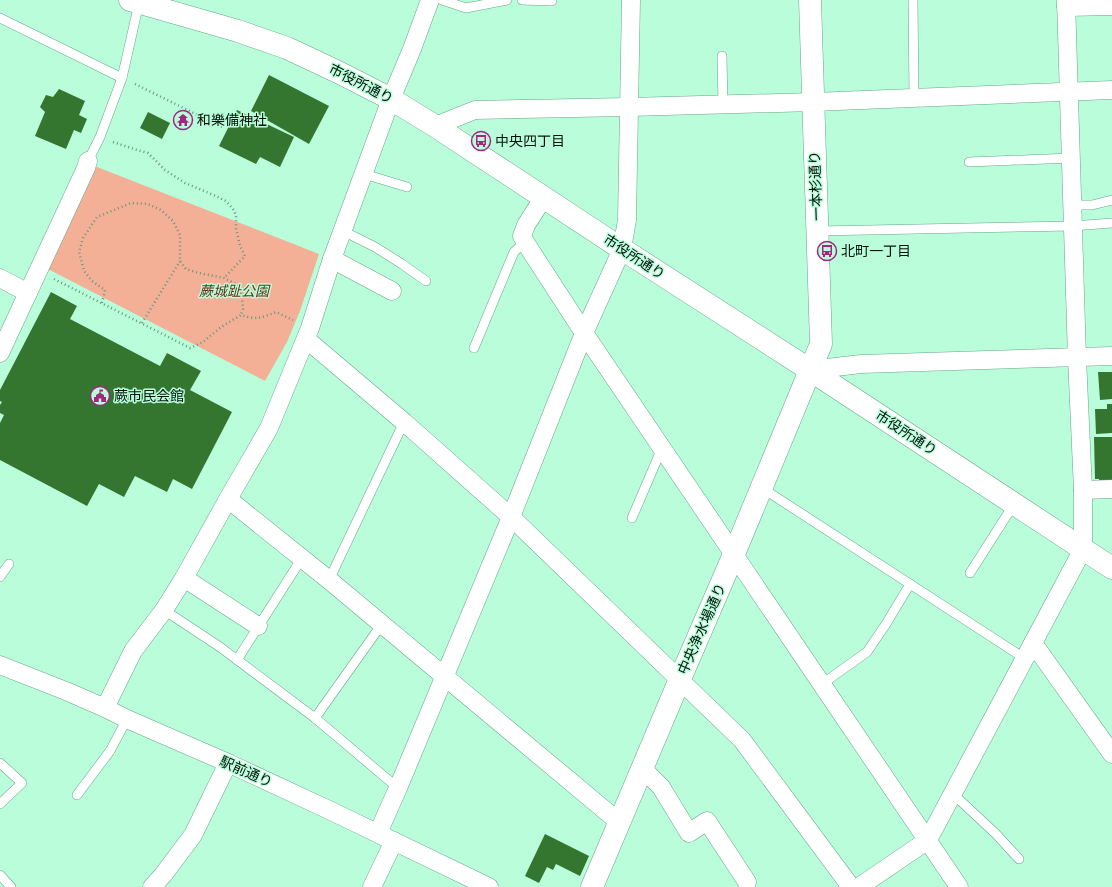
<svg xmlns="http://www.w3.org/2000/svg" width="1112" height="887" font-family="Spectral,'Noto Sans JP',serif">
<rect width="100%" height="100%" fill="#bafddb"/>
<polygon fill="#f3b096" points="92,165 319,254 300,311 287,342 265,381 44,267"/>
<g fill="#34762f">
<polygon points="269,75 329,106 309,144 251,111"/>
<polygon points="59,89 85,101 79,115 87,119 81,133 74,130 66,149 35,136 45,112 40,107 46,95 53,97"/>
<polygon points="237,110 294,137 280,167 260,157 256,164 219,146"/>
<polygon points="148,112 170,123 162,139 140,128"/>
<polygon points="51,292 77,306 70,319 160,366 167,353 201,371 190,390 232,412 192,489 173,479 167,492 135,476 124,497 99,484 87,506 0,460 0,423 4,415 0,413 0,405 2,402 0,401 0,390"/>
<polygon points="1098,372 1112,372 1112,399 1100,400"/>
<polygon points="1107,404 1112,404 1112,433 1096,434 1095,409 1107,409"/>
<polygon points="1094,437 1112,437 1112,481 1099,481 1099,479 1095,479"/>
<polygon points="545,834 589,856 580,876 556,864 553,870 547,867 539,883 525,876"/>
</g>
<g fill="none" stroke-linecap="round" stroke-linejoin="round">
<g stroke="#66a687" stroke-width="10">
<g id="lane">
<polyline points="442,0 466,8 507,0"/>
<polyline points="522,0 552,1"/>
<polyline points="913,1 914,97"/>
<polyline points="0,18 122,78"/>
<polyline points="722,56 723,104"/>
<polyline points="88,161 100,137 122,78 139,3"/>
<polyline points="969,162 1072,158"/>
<polyline points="364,174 407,187"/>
<polyline points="1073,205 1092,205 1112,200"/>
<polyline points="343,231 375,247 402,264 426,281"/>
<polyline points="818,231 1073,226 1112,223"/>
<polyline points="474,348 514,252 525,242"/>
<polyline points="762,488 1024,658"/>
<polyline points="632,518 662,448"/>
<polyline points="970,573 1014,504"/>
<polyline points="0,577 9,564"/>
<polyline points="329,580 404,422"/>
<polyline points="164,610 220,647 315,718 398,788"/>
<polyline points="237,660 302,558"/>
<polyline points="822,684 867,652 886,624 910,584"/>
<polyline points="315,718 382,624"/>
<polyline points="0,763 22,783 0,804"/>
<polyline points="952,793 995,833 1019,859"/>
<polyline points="77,795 110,751 127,719"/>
<polyline points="0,875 11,887"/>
</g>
</g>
<g stroke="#66a687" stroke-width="19">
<g id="street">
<polyline points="1066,7 1112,6"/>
<polyline points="435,126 475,110 629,107 813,102 1112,90"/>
<polyline points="544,197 526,225 522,236 525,242 584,333 959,887"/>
<polyline points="332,259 392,291"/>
<polyline points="0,278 28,293"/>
<polyline points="306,339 404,422 511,517 742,740 851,887"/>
<polyline points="0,353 86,168 88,161"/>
<polyline points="810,370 861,364 1112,356"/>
<polyline points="1083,490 1112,489"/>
<polyline points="228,499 329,580 619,822"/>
<polyline points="184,578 258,626"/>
<polyline points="1033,643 1112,754"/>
<polyline points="0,665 66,691 105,708 127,719 228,763 329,810 489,887"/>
<polyline points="105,708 133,651 164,610 184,578 228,499 269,428 310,328 332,259 391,99 412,49 430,0"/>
<polyline points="642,768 661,787 689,833 707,821 747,882"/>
<polyline points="378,833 398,788 511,517 584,333 622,249 627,220 631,0"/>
<polyline points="152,887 163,875 193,835 228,763"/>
<polyline points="372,887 394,841"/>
<polyline points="859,887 928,840 1083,549 1083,490 1077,358 1066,0"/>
</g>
</g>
<g stroke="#66a687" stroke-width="23">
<g id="secondary">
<polyline points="130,0 238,31 287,48 338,72 391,99 435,126 622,249 810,370 1112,568"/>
<polyline points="592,887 680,679 734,554 821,344 810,0"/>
</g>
</g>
<g stroke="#68957e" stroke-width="2.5" stroke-dasharray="1 3" stroke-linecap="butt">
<polyline points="135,84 224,128"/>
<polyline points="113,142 137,150 148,153 165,170 185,183 216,196 226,201 233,209 236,215 236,228 240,246 245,256 224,278"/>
<path d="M54,279L190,348L203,342L221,327L241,315C257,320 261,318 276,312L293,320"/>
<polyline points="102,303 105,290 92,281 84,271 79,252 83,238 97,217 131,203 148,204 161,210 173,221 180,235 180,261 186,269 199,273 224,278 236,284 242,297 243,309 241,315"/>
<polyline points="142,323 180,261"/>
</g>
<use href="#lane" stroke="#fff" stroke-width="9"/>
<use href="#street" stroke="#fff" stroke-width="18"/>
<use href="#secondary" stroke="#fff" stroke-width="22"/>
</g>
<defs>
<g id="temple-ring" transform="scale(1)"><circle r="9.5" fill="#bafddb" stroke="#a2287e" stroke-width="1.5"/><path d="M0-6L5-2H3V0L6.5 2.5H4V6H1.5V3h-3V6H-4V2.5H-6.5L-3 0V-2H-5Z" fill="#a2287e"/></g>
<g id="bus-ring" transform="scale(1)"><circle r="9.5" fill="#bafddb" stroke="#a2287e" stroke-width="1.5"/><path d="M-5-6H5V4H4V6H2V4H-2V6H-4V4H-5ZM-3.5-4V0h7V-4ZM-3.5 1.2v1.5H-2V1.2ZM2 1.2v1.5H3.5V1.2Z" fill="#a2287e"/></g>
<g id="civic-ring" transform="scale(1)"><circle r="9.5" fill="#bafddb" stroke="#a2287e" stroke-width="1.5"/><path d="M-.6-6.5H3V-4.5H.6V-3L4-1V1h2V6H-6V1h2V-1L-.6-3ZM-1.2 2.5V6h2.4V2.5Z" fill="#a2287e"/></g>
</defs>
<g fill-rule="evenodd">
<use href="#temple-ring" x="183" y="120"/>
<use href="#bus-ring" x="481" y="141"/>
<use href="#bus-ring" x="827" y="251"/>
<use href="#civic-ring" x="100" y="396"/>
</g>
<g text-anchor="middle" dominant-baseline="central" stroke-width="3" stroke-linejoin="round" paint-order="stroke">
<g font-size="14" fill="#001208" stroke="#bafddb">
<text transform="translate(361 84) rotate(27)">市役所通り</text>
<text transform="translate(816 186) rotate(-92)">一本杉通り</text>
<text transform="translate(634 257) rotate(33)">市役所通り</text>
<text transform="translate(906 433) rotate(33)">市役所通り</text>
<text transform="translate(702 629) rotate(-66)">中央浄水場通り</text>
<text transform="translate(246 772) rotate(24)">駅前通り</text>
</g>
<g font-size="14" fill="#001208" stroke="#bafddb" text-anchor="start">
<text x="197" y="120">和樂備神社</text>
<text x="495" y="141">中央四丁目</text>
<text x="841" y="251">北町一丁目</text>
<text x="114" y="396">蕨市民会館</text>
</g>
<g font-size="14" font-style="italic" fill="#692e14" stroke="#bafddb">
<text x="234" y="291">蕨城趾公園</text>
</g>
</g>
</svg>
